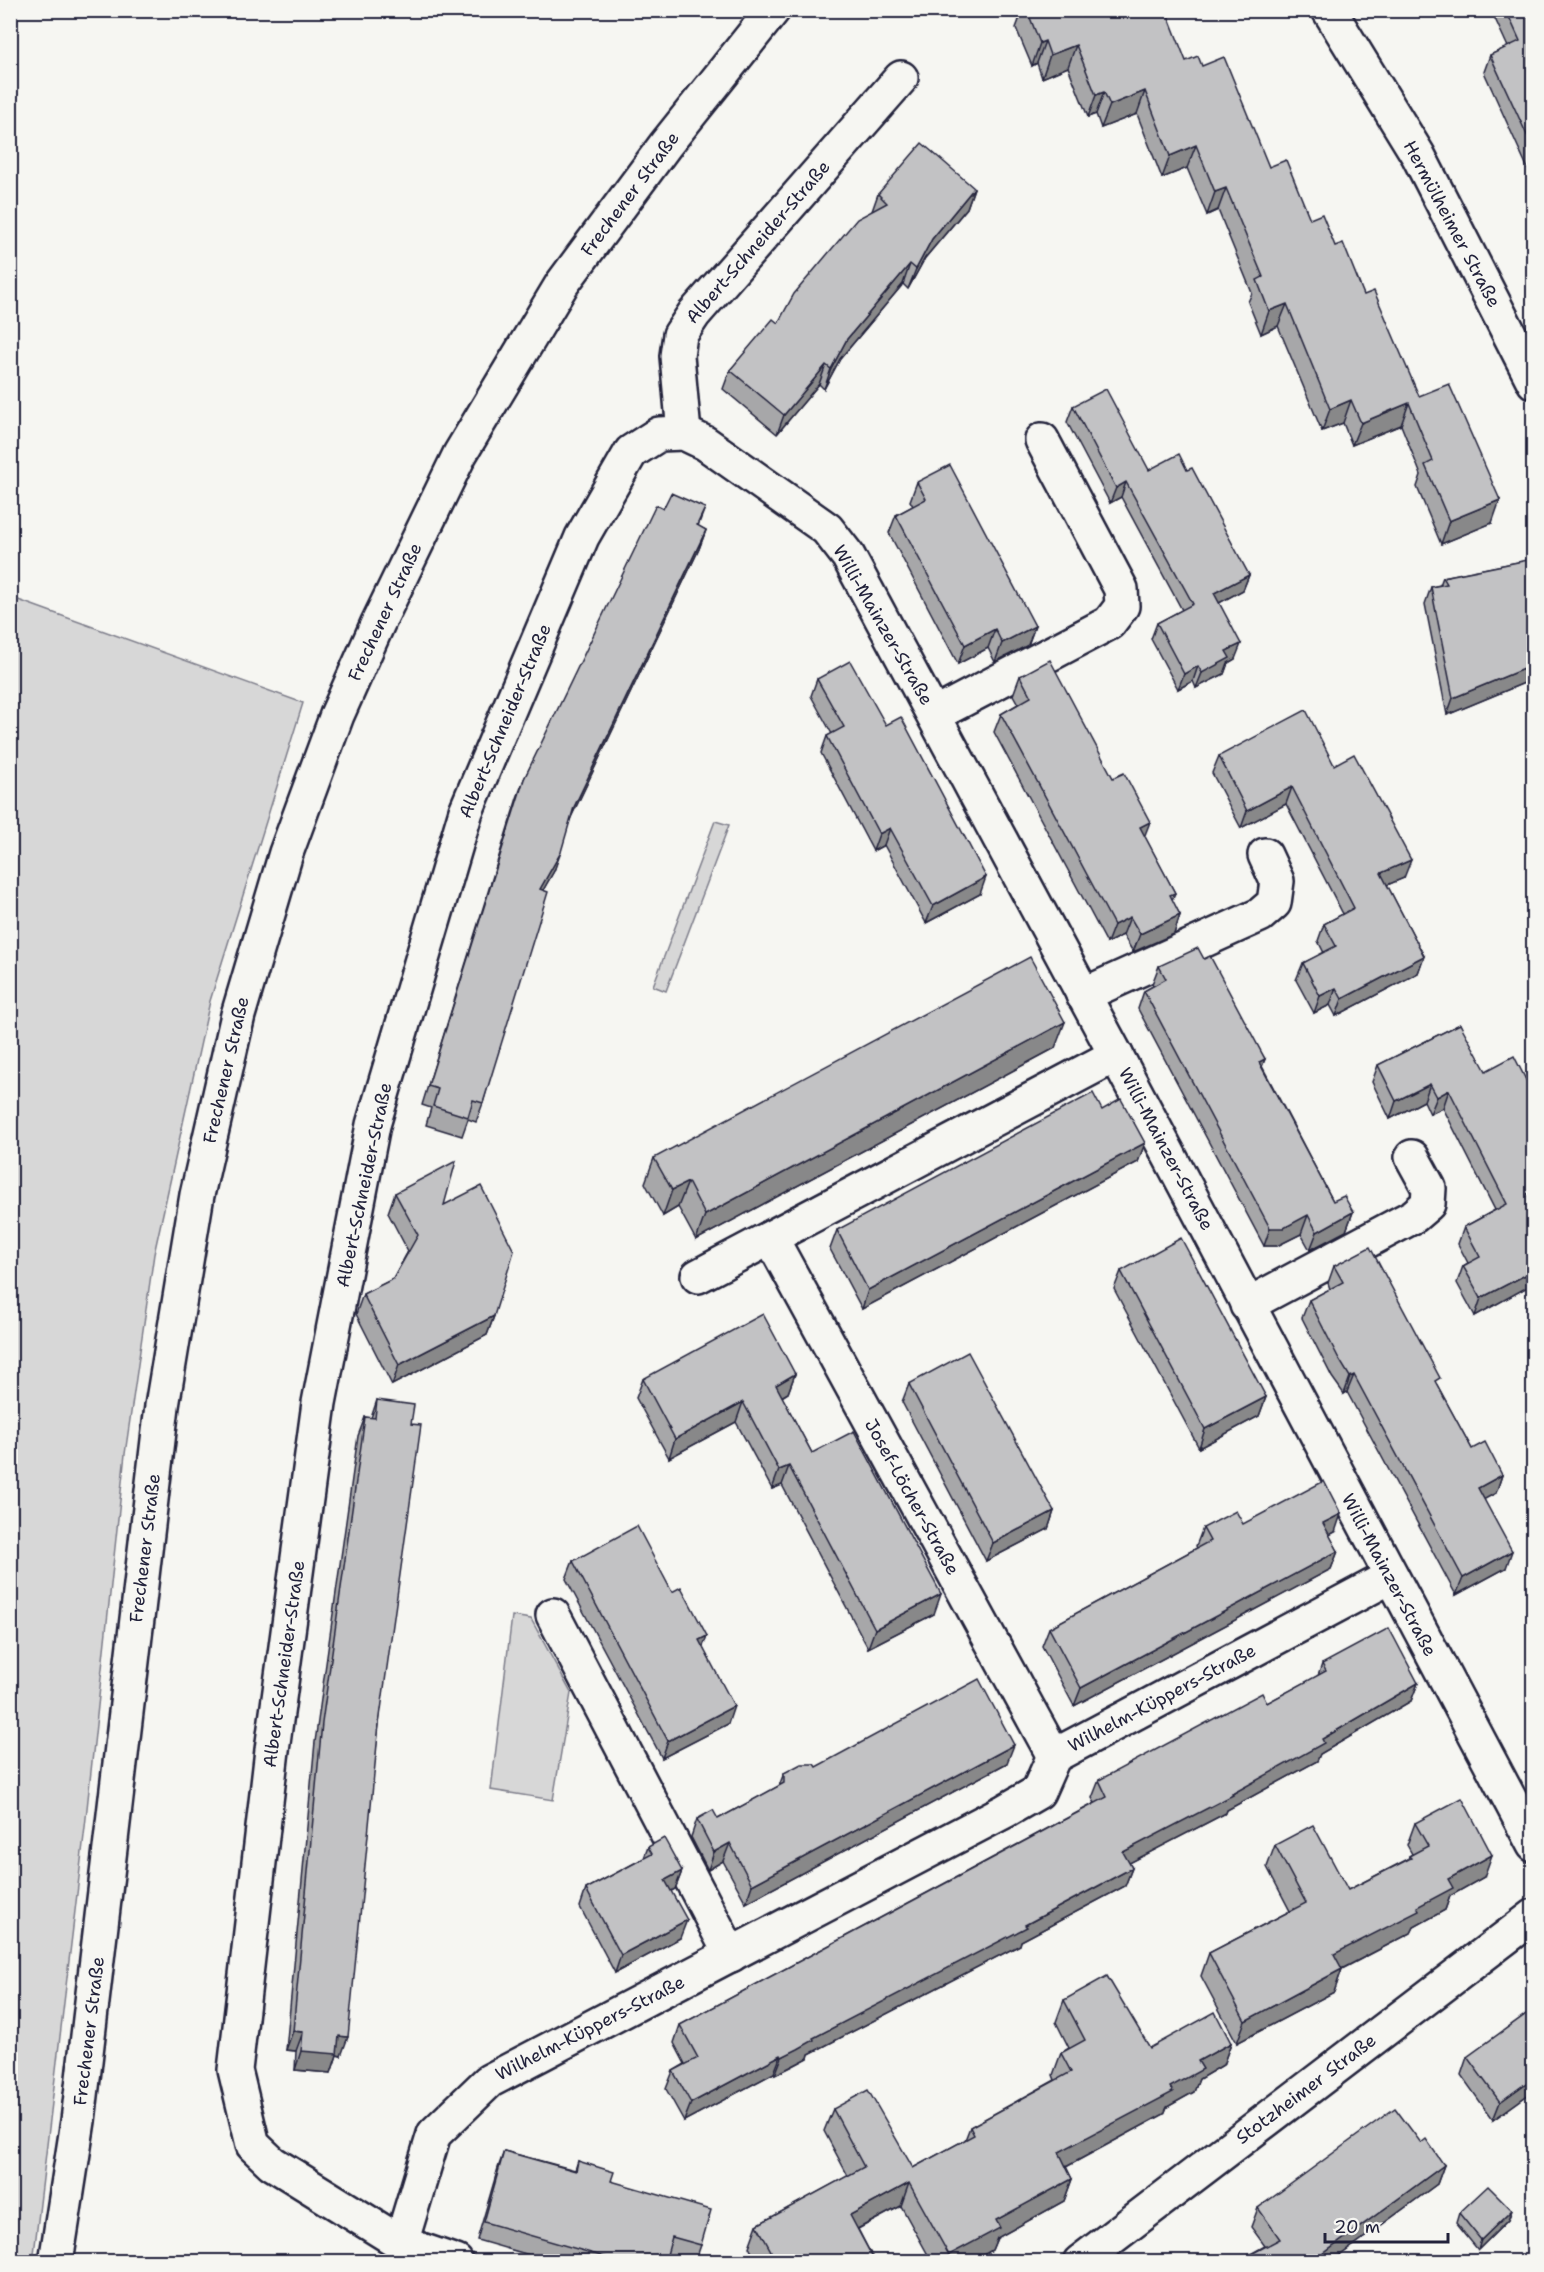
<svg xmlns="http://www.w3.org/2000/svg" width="1544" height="2272" font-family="'Shantell Sans',sans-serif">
<rect width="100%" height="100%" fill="#f6f6f2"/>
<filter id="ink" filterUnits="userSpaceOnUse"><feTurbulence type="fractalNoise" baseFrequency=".0167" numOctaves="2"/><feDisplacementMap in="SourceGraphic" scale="12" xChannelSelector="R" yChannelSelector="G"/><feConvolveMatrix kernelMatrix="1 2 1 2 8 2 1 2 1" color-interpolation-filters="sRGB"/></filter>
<g filter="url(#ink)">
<g fill="#d7d7d7" stroke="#7c7c89" stroke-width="1.5">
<polygon points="10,597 303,703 210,1001 154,1254 125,1454 85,1827 33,2262 10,2261"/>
<polygon points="715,821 729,825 666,991 653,986"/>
<polygon points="512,1616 531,1619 571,1693 553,1800 491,1790"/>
</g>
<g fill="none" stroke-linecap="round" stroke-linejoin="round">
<g stroke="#22223b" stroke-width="38">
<g id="street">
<polyline points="684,433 677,356 680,335 694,314 901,78"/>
<polyline points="934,715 1109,623 1122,606 1121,589 1042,440"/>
<polyline points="1083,995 1260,915 1274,903 1277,881 1265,855"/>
<polyline points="771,1238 1054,1756"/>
<polyline points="698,1276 1116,1055"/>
<polyline points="1247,1305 1414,1216 1428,1204 1429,1188 1412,1157"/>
<polyline points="553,1615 731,1955"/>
<polyline points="401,2243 434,2134 489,2081 1005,1811 1038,1792 1054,1756 1390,1577"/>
<polyline points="456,2262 401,2243 272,2163 253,2145 235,2070 272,1750 319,1403 373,1125 466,811 582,537 631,452 659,434 684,433 705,443 827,529 848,556 1116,1055 1534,1845"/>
</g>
</g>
<g stroke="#22223b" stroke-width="38">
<g id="secondary">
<polyline points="1329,10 1418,155 1534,382"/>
<polyline points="56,2262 78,2121 162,1406 197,1195 238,1015 286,853 337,715 378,623 460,454 562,284 666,144 773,10"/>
<polyline points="1080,2262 1534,1916"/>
</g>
</g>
<use href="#street" stroke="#f6f6f2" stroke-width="33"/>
<use href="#secondary" stroke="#f6f6f2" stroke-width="33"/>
</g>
<g fill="#a7a7a9" stroke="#22223b" stroke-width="1.5">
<polygon points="1016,10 1125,10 1126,12 1142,15 1186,61 1202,66 1269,167 1310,219 1335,246 1364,295 1419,396 1492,523 1441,544 1417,487 1421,475 1401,425 1352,445 1343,423 1322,431 1278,326 1261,334 1248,302 1252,293 1218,210 1207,215 1187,168 1162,178 1137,114 1101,128 1096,114 1088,117 1068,67 1042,78 1037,63 1032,66 1016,28 1019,20 1015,12"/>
<polygon points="1491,10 1533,10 1533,180 1484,72 1490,55 1508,47"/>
<polygon points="974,188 967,208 925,258 908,289 903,284 840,359 824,389 819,384 777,434 723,389 730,370 778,323 872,211 878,194"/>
<polygon points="1073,406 1149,470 1187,470 1249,575 1243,590 1219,603 1235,659 1228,663 1224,674 1196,688 1193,681 1178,689 1151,639 1157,623 1182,610 1121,497 1110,503 1067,422"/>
<polygon points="917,482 1035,626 1028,645 995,662 988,648 958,664 889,533 896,515 913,506 910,501"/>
<polygon points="705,508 698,526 706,530 699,549 570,819 554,871 543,890 483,1103 476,1122 468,1119 462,1136 426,1125 431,1108 422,1105 517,798 524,779 663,509"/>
<polygon points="1533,559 1533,694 1528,685 1529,681 1447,715 1425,604 1431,587 1440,585 1443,577"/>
<polygon points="1020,676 1113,778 1175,893 1172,900 1180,915 1174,934 1133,952 1123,935 1107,943 994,732 1001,714 1018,704 1013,695"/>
<polygon points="817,679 980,894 926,923 884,845 873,851 821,753 827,736 832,734 811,696"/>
<polygon points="1219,756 1334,765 1404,878 1387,885 1424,956 1418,973 1336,1016 1330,1005 1314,1013 1296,980 1303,963 1324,953 1318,941 1324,924 1343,914 1286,804 1241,828 1212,773"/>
<polygon points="1204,959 1265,1059 1262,1066 1333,1201 1353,1212 1346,1231 1310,1250 1301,1234 1277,1246 1264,1246 1138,1009 1144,991 1153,986 1152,984 1159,966"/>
<polygon points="1460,1024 1533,1206 1533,1284 1475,1316 1457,1283 1463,1266 1468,1263 1458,1244 1464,1227 1495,1210 1443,1108 1430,1114 1424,1101 1390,1119 1372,1082 1378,1065"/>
<polygon points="1055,1048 696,1240 678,1207 663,1216 645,1183 654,1158"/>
<polygon points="1102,1110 1145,1143 1138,1162 862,1309 830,1249 837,1230"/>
<polygon points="395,1193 444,1205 494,1316 487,1335 392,1385 356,1314 363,1294 393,1279 408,1251 388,1213"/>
<polygon points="1334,1266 1437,1385 1472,1449 1502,1475 1496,1493 1484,1499 1506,1568 1456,1595 1347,1392 1344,1394 1332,1377 1302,1318 1309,1300 1330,1289 1328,1283"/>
<polygon points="1121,1271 1266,1397 1259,1416 1199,1448 1114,1289"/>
<polygon points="795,1374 788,1393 782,1397 812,1453 934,1614 868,1648 782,1485 772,1489 736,1422 669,1458 636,1398 643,1379"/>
<polygon points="909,1384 1054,1511 1048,1529 986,1561 902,1402"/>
<polygon points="377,1400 411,1424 379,1724 341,2056 337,2055 331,2073 295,2070 296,2051 286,2050 315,1742 358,1436 365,1417 371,1418"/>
<polygon points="1243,1524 1335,1532 1329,1535 1338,1551 1331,1569 1074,1706 1042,1646 1049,1628 1197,1548 1196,1546 1203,1528"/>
<polygon points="573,1561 703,1648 728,1724 662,1758 566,1579"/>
<polygon points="1322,1664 1418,1683 1411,1701 1320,1754 1317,1761 1227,1810 1226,1813 1129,1863 1132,1868 1125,1886 1021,1941 1020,1945 809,2054 808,2058 791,2067 775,2075 774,2073 684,2121 666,2089 673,2071 685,2064 674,2043 680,2025 1095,1803 1092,1798 1099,1780 1267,1703 1318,1676"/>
<polygon points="1007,1763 746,1903 723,1861 708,1870 691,1837 697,1819 718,1819 779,1786 784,1773 816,1767"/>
<polygon points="1415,1823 1484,1877 1450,1896 1445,1910 1414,1927 1411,1933 1342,1969 1334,1992 1237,2043 1201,1976 1209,1953 1290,1911 1267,1867 1275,1845 1348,1890 1408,1859 1409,1856 1412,1854 1407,1845"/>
<polygon points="648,1847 682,1871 675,1889 671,1891 680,1938 615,1973 580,1907 586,1889 644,1858"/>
<polygon points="1064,2000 1150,2048 1231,2043 1223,2065 1199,2079 1194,2092 1167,2107 1164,2114 1066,2167 1072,2179 1064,2201 997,2238 992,2250 971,2262 932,2262 901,2206 858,2229 875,2262 757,2262 749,2247 757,2225 848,2176 824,2131 833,2109 913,2168 965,2140 970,2127 1055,2080 1053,2075 1061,2053 1069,2048 1056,2022"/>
<polygon points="1467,2057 1533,2091 1493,2120 1461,2075"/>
<polygon points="1421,2143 1444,2165 1437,2184 1331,2262 1236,2262 1265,2246 1251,2227 1258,2208"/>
<polygon points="504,2151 575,2170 578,2161 611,2181 701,2245 695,2262 691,2262 667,2255 665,2262 554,2262 477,2240 498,2168"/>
<polygon points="1512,2210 1508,2220 1478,2250 1456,2223 1459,2213"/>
</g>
<g fill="#888889" stroke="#22223b" stroke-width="1.5">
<polygon points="1045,41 1037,63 1032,66 1040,43"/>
<polygon points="1076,45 1068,67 1042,78 1050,55"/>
<polygon points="1145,91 1137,114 1101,128 1110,105"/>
<polygon points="1104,92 1096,114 1088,117 1096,95"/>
<polygon points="1196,145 1187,168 1162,178 1170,156"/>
<polygon points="974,188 967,208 925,258 908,289 916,269 932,239"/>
<polygon points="1226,188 1218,210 1207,215 1215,192"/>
<polygon points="910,264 903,284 840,359 824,389 831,369 847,339"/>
<polygon points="1287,304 1278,326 1261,334 1269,311"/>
<polygon points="826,365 819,384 777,434 784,415"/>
<polygon points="1351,400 1343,423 1322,431 1330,409"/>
<polygon points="1409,403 1401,425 1352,445 1361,423"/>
<polygon points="1126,482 1121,497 1110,503 1116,488"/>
<polygon points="1500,500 1492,523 1441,544 1449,521"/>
<polygon points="706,530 699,549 567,826 574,807"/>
<polygon points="1249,575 1243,590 1208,609 1214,593"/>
<polygon points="1035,626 1028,645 995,662 1002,643"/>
<polygon points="995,629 988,648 958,664 965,645"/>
<polygon points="1241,644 1235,659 1228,663 1224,674 1196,688 1202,673 1226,651"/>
<polygon points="1533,665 1533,669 1529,681 1447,715 1453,698"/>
<polygon points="1198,666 1193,681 1178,689 1184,674"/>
<polygon points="1292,787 1286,804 1241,828 1247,811"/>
<polygon points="1150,822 1143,840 1140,827"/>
<polygon points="890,828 884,845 873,851 879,834"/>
<polygon points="561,852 554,871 533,908 540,889"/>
<polygon points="1411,860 1404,878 1375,890 1381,873"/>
<polygon points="986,877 980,894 926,923 933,906"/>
<polygon points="1180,915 1174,934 1133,952 1140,934"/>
<polygon points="1130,917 1123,935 1107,943 1114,925"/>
<polygon points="1424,956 1418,973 1336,1016 1342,999"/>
<polygon points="1336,988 1330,1005 1314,1013 1320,996"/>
<polygon points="1065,1022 1055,1048 696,1240 705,1215"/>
<polygon points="1265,1059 1258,1077 1259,1062"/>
<polygon points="1430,1084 1424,1101 1390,1119 1396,1101"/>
<polygon points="1449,1090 1443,1108 1430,1114 1437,1097"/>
<polygon points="1145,1143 1138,1162 862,1309 868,1290"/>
<polygon points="688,1182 678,1207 663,1216 672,1190"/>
<polygon points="1533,1190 1533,1204 1521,1211 1527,1194"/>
<polygon points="1353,1212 1346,1231 1310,1250 1317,1232"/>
<polygon points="1308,1215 1301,1234 1277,1246 1264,1246 1270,1228"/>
<polygon points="1533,1271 1533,1284 1475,1316 1481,1298"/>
<polygon points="494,1316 487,1335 392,1385 399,1365"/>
<polygon points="795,1374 788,1393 769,1404 776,1385"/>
<polygon points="1354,1375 1347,1392 1344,1394 1350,1377"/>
<polygon points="1266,1397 1259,1416 1199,1448 1205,1429"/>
<polygon points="743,1402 736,1422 669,1458 675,1439"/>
<polygon points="789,1466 782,1485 772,1489 779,1470"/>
<polygon points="1502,1475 1496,1493 1472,1506 1478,1488"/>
<polygon points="1054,1511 1048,1529 986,1561 993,1543"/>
<polygon points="1341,1514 1335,1532 1316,1542 1323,1523"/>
<polygon points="1338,1551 1331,1569 1074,1706 1081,1688"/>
<polygon points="1512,1551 1506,1568 1456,1595 1463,1578"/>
<polygon points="941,1594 934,1614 868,1648 875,1629"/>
<polygon points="707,1636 700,1654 699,1640"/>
<polygon points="1418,1683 1411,1701 1320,1754 1317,1761 1227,1810 1226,1813 1116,1870 1123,1852 1232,1794 1322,1739"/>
<polygon points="734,1706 728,1724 662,1758 668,1741"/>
<polygon points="1014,1745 1007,1763 746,1903 752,1885"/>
<polygon points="730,1843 723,1861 708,1870 714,1852"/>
<polygon points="1492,1855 1484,1877 1450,1896 1445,1910 1414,1927 1411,1933 1326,1977 1334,1954 1417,1907 1448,1879"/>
<polygon points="1132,1868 1125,1886 1021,1941 1020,1945 809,2054 808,2058 775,2075 782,2057 813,2038"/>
<polygon points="682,1871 675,1889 659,1898 665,1880"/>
<polygon points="687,1920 680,1938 615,1973 621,1955"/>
<polygon points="1342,1969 1334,1992 1237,2043 1245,2021"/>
<polygon points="293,2031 303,2032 296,2051 286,2050"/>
<polygon points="339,2036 348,2037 341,2056 337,2055 331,2073 295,2070 301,2051"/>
<polygon points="1231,2043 1223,2065 1199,2079 1194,2092 1167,2107 1164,2114 1051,2175 1059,2152 1170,2087 1198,2061"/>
<polygon points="781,2055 774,2073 684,2121 691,2103"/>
<polygon points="1533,2078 1533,2091 1493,2120 1500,2102"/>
<polygon points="1444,2165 1437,2184 1331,2262 1312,2262"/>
<polygon points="1072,2179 1064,2201 997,2238 992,2250 971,2262 947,2262 949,2255 996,2220"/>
<polygon points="909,2183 901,2206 842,2237 850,2215"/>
<polygon points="1512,2210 1508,2220 1478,2250 1481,2240"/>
</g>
<g fill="#c2c2c4" stroke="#22223b" stroke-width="1.5">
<polygon points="1027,10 1125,10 1126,12 1128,10 1140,10 1142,15 1154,10 1166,10 1186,61 1198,56 1202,66 1224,57 1269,167 1286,160 1310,219 1322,214 1335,246 1343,243 1364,295 1374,291 1419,396 1449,384 1500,500 1449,521 1425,465 1433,461 1409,403 1361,423 1351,400 1330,409 1287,304 1269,311 1257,280 1263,277 1226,188 1215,192 1196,145 1170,156 1145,91 1110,105 1104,92 1096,95 1076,45 1050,55 1045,41 1040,43"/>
<polygon points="1506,10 1533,10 1533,148 1490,55 1520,41"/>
<polygon points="922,143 974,188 932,239 916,269 910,264 847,339 831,369 826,365 784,415 730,370 773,319 778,323 794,294 857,219 887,203 878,194"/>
<polygon points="1106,389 1149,470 1179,454 1187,470 1192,468 1249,575 1214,593 1241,644 1226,651 1230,658 1202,673 1198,666 1184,674 1157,623 1193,604 1126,482 1116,488 1073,406"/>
<polygon points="950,465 1035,626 1002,643 995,629 965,645 896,515 926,499 917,482"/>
<polygon points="671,493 705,508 697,525 706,530 574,807 561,852 540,889 548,892 483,1103 473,1100 468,1117 433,1106 438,1089 428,1086 524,779 656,505 663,509"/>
<polygon points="1533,559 1533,665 1453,698 1431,587 1447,584 1443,577"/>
<polygon points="1050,660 1113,778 1124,773 1150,822 1140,827 1175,893 1170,895 1180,915 1140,934 1130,917 1114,925 1001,714 1031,697 1020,676"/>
<polygon points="850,661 886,725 901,717 986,877 933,906 890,828 879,834 827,736 844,727 817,679"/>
<polygon points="1306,710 1334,765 1354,754 1411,860 1381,873 1424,956 1342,999 1336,988 1320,996 1303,963 1336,946 1324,924 1354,908 1292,787 1247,811 1219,756"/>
<polygon points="1198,948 1204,959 1210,956 1265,1059 1259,1062 1333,1201 1344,1196 1353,1212 1317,1232 1308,1215 1284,1228 1270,1228 1144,991 1166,979 1159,966"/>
<polygon points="1030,957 1065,1022 705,1215 688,1182 672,1190 654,1158"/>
<polygon points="1460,1024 1486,1071 1514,1056 1533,1094 1533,1190 1527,1194 1533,1206 1533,1271 1481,1298 1463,1266 1480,1257 1464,1227 1507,1204 1449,1090 1437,1097 1430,1084 1396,1101 1378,1065"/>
<polygon points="1093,1093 1102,1110 1121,1099 1145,1143 868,1290 837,1230"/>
<polygon points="456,1161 444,1205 481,1186 514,1251 494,1316 399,1365 363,1294 393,1279 418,1235 395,1193"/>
<polygon points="1181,1238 1266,1397 1205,1429 1121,1271"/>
<polygon points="1370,1247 1440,1378 1435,1381 1472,1449 1485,1442 1502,1475 1478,1488 1512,1551 1463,1578 1354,1375 1350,1377 1339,1359 1309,1300 1343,1282 1334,1266"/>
<polygon points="763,1314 795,1374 776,1385 812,1453 854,1431 941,1594 875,1629 789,1466 779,1470 743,1402 675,1439 643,1379"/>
<polygon points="968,1352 1054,1511 993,1543 909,1384"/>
<polygon points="377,1400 414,1405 411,1424 421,1425 379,1724 348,2037 339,2036 337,2054 301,2051 303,2032 293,2031 322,1723 365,1417 375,1418"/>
<polygon points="1324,1481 1341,1514 1323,1523 1338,1551 1081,1688 1049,1628 1210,1541 1203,1528 1236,1511 1243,1524"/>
<polygon points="637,1526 672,1592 681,1587 707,1636 699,1640 734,1706 668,1741 573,1561"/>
<polygon points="1389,1628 1418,1683 1322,1739 1324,1743 1232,1794 1233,1795 1123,1852 1132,1868 1025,1925 1027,1927 813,2038 814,2040 798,2049 782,2057 781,2055 691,2103 673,2071 698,2058 680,2025 1107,1797 1099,1780 1262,1693 1267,1703 1326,1671 1322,1664"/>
<polygon points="979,1679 1014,1745 752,1885 730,1843 714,1852 697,1819 713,1810 718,1819 784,1783 784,1773 801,1764 814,1764 816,1767"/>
<polygon points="1462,1798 1492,1855 1448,1879 1453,1888 1417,1907 1419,1911 1334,1954 1342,1969 1245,2021 1209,1953 1306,1903 1275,1845 1313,1825 1348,1890 1411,1858 1409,1856 1428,1846 1415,1823"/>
<polygon points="664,1838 682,1871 665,1880 687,1920 621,1955 586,1889 652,1854 648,1847"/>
<polygon points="1107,1976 1150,2048 1215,2012 1231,2043 1198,2061 1203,2069 1170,2087 1173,2092 1059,2152 1072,2179 996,2220 1000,2228 949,2255 909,2183 850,2215 875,2262 777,2262 757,2225 864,2167 833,2109 868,2090 913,2168 974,2135 970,2127 1071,2072 1061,2053 1085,2040 1064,2000"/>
<polygon points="1533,2009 1533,2078 1500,2102 1467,2057"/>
<polygon points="1395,2108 1421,2143 1426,2139 1444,2165 1312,2262 1236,2262 1280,2239 1258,2208"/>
<polygon points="504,2151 576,2171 578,2161 614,2172 611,2181 711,2210 701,2245 672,2237 665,2262 622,2262 484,2222"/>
<polygon points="1488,2186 1512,2210 1481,2240 1459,2213"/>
</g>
</g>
<g text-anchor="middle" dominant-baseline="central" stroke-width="4.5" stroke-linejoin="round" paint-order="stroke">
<g font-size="18" fill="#22223b" stroke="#f6f6f2">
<text transform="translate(630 194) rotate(-53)">Frechener Straße</text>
<text transform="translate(1452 224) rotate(62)">Hermülheimer Straße</text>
<text transform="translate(758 242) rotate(-49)">Albert-Schneider-Straße</text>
<text transform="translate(385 612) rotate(-65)">Frechener Straße</text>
<text transform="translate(883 625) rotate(60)">Willi-Mainzer-Straße</text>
<text transform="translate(505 721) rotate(-67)">Albert-Schneider-Straße</text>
<text transform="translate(226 1070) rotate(-77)">Frechener Straße</text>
<text transform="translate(1166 1149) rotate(62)">Willi-Mainzer-Straße</text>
<text transform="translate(364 1185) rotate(-78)">Albert-Schneider-Straße</text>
<text transform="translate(912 1497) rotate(61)">Josef-Löcher-Straße</text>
<text transform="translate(145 1548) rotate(-83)">Frechener Straße</text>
<text transform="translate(1389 1575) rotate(62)">Willi-Mainzer-Straße</text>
<text transform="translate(284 1664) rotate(-82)">Albert-Schneider-Straße</text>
<text transform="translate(1162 1698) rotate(-28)">Wilhelm-Küppers-Straße</text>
<text transform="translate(590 2028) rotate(-27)">Wilhelm-Küppers-Straße</text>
<text transform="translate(89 2031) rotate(-83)">Frechener Straße</text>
<text transform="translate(1306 2089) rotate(-37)">Stotzheimer Straße</text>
</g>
</g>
<rect width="1544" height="2272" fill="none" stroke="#f6f6f2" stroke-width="36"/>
<rect x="18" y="18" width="1508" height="2236" fill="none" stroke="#22223b" stroke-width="2" filter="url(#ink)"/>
<path d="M1325 2233v9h123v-9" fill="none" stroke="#22223b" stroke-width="3"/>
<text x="1334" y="2233" font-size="18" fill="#22223b" stroke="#f6f6f2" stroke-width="4.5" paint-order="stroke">20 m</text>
</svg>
